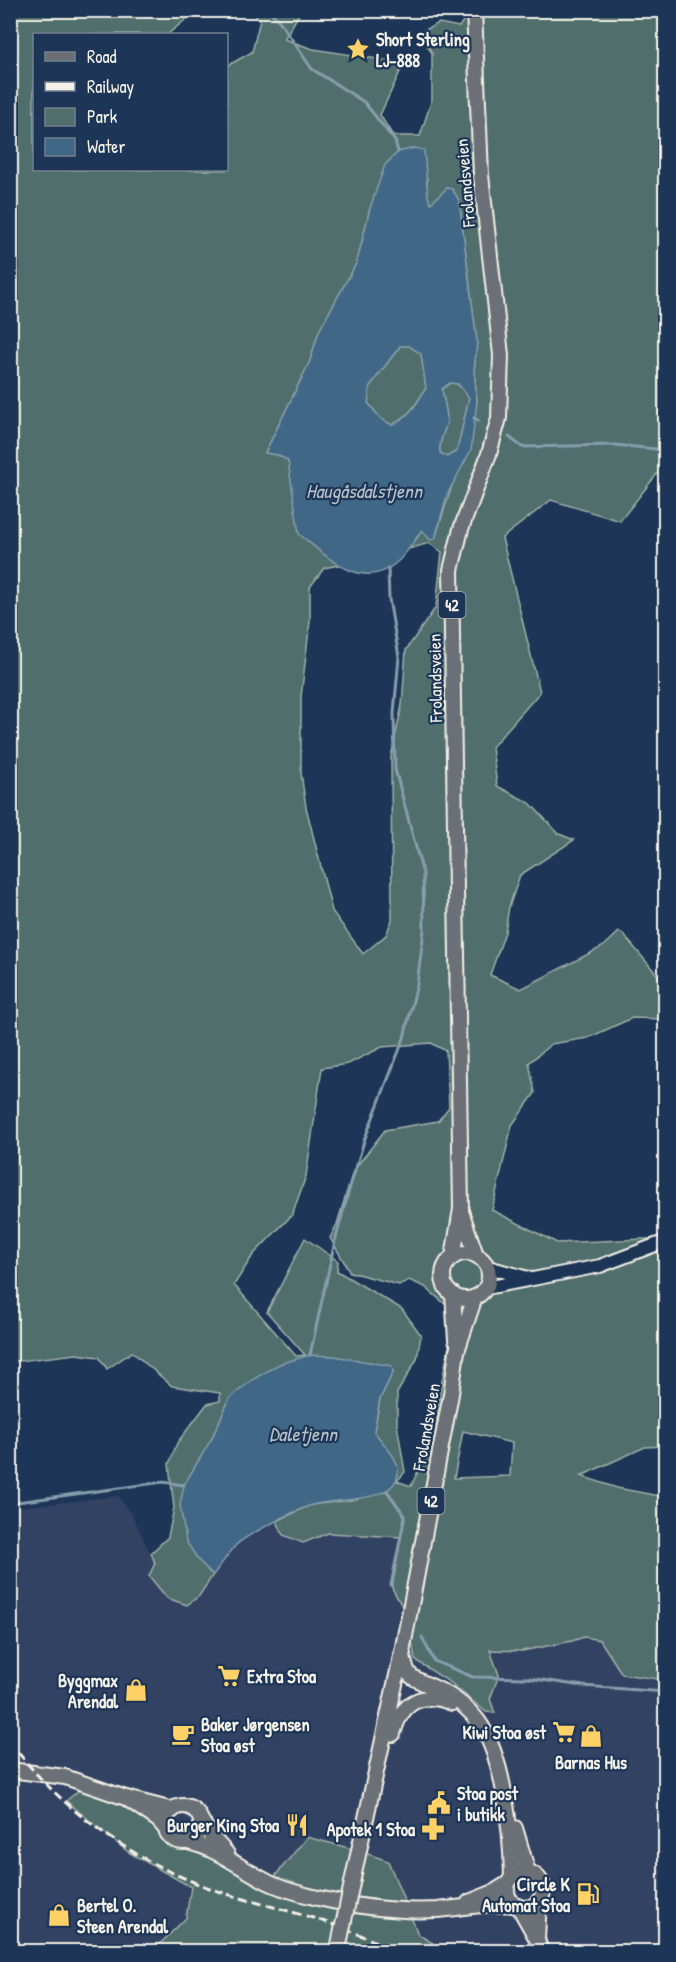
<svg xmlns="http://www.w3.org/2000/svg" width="676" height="1962" font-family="'Patrick Hand',sans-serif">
<rect width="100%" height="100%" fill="#1d3557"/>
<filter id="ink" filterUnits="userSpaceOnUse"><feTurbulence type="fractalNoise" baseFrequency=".0167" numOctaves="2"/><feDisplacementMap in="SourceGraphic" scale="12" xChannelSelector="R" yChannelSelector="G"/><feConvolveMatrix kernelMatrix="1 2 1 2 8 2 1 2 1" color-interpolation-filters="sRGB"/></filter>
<g filter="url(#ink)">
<polygon fill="#334263" points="118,1496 132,1515 155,1563 150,1570 199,1596 237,1543 277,1521 283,1535 303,1543 328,1533 401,1537 392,1588 408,1617 415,1660 451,1683 486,1712 495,1713 490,1699 499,1675 490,1650 522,1651 572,1641 584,1637 600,1640 622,1674 665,1680 665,1951 445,1951 418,1935 388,1861 271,1881 88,1783 67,1801 128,1852 191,1887 186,1918 153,1951 11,1952 11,1508"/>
<g fill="#506e6c" stroke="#a2b0aa" stroke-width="1.5" fill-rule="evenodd">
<path d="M10,11H196L168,34H34V170H226L227,66L252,52L260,20L251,11H301L284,39L313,49L404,63L380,115L393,136H420L432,99V53L419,33L439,23L459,27L470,11H665V471L660,470L620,521L551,500L502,538L540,692L492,747L497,786L530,803L559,834L574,840L520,875L509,907L505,932L490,975L521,989L604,946L619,932L623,934L665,984V1019L632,1018L588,1038L551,1044L529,1063L535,1093L512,1125L492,1210L557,1243L665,1238V1446L645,1447L581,1476L617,1488L665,1497V1680L622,1674L600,1640L584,1637L572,1641L522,1651L490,1650L499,1675L490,1699L495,1713L486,1712L451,1683L415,1660L408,1617L392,1588L401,1537L328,1533L303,1543L283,1535L277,1521L310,1505L352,1500L387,1491L374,1431L380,1399L393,1372L230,1398L212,1438L208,1571L213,1575L199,1596L187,1605L167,1598L149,1576L155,1563L151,1553L168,1537L174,1508L169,1464L177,1443L207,1404L220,1401V1393L172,1386L132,1352L107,1369L99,1357L76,1354L11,1362ZM427,178V197L431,204L447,188L459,200L477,342L474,370L477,401L474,418L435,538L423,529L409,549L429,543L442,552L436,607L406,650L402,705L391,757L392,920L386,935L363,954L332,911L306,807L301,773V697L310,621V587L324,568L338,565L300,534L288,460L278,455L265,453L310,361L319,331L357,262L370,208ZM431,1043L446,1051L449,1107L438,1121L385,1130L353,1171L337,1224L330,1238L350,1272L399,1285L409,1280L425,1287L446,1305L451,1336L440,1391L435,1436L411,1486L397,1481L405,1472L397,1424V1393L417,1359L421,1335L402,1309L337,1271L338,1261L305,1238L267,1312L305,1355L296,1356L234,1285L253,1255L292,1215L306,1176L322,1068L348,1064L382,1047ZM463,1431L512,1443L510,1476L454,1478Z"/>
<path d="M400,346H409L421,354L426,388C416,405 410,415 392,425L381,419L368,403L370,386Z"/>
<path d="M450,383L458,384L469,398L457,451L447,457L440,453C438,440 446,431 447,419C447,413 443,397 442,389Z"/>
<polygon points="88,1783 131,1795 238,1864 271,1881 307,1837 360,1851 388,1861 418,1934 445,1951 153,1951 186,1918 191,1887 128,1852 66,1801"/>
</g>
<g fill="#3f6786" stroke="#879ead" stroke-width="1.5" fill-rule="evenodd">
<path d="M415,148L424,150L428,197L431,203L447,188L452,189L459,200L477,342L474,370L477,401L471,450L447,495L435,539L430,540L422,530C414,541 407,554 396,563C362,593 326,556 299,534L288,461L278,455L265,453L310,361L319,331L357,262L370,208L385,165L398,152ZM400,346H409L421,354L426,388C416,405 410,416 392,425L381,419L368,403L370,386ZM450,383L458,384L469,398L457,451L447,457L440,453C438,440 446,431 447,419C447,413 443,397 442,389Z"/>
<path d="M310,1355L334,1356L392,1366L393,1372L380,1399L374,1431C383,1445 403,1460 397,1478C389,1504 329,1498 309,1506C294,1511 245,1536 236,1545C228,1554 221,1565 213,1575L198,1560L186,1541L180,1505L184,1485L212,1438L230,1398L252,1380L279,1364Z"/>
</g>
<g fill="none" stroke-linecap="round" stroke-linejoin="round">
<g stroke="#879ead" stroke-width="3">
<polyline points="269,10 280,22 312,69 364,102 395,141 398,152"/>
<polyline points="474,418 479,421"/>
<polyline points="509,437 522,447 615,445 666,450"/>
<polyline points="310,1355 335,1241 349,1190 365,1138 404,1038 417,984 424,930 423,874 395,769 394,713 399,657 389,599 388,568"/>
<polyline points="387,1491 405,1516 391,1585"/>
<polyline points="10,1503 163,1482 184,1485"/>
<polyline points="422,1637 434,1661 473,1677 528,1678 583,1686 666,1692"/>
</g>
<g stroke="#f4f1e8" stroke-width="16">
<g id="secondary">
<polyline points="488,1267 528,1278"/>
<polyline points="486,1288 600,1266 666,1241"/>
</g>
</g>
<g stroke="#f4f1e8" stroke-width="18">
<g id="primary">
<polyline points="462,1214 476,1255"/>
<circle cx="466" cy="1276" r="23"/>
<polyline points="453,1257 461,1209 451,570 461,529 489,454 499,418 501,355 481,175 474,10"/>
<polyline points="453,1294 456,1340"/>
<path d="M403,1654C404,1661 405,1669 410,1675C418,1682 430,1685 439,1690C453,1696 469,1709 478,1721C505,1758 511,1832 512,1877"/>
<path d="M393,1734C401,1703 421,1690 452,1703"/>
<polyline points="10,1770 65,1777 126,1798"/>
<circle cx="183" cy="1824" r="18"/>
<polyline points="201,1820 211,1836 227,1854"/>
<polyline points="515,1828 528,1872"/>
<polyline points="166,1829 158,1820 126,1798 173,1810"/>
<path d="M188,1842C219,1849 241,1869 270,1883C285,1890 301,1894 318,1898C358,1907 396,1912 437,1910C462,1908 489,1902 514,1905"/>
<circle cx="525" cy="1890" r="18"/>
<polyline points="353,1878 402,1652 451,1394 457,1351 475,1297"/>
<polyline points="469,1902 494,1892 507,1884"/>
<polyline points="519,1907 537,1939 541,1952"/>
<polyline points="537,1939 539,1901"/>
</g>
</g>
<use href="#secondary" stroke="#1d3557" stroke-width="12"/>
<use href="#primary" stroke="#6b6f75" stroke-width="14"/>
<path stroke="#f4f1e8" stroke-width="3" stroke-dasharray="9 4.5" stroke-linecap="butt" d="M10,1742C64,1814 141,1867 227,1894C283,1911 342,1921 394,1952"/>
<g stroke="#f4f1e8" stroke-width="18" stroke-linecap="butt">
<polyline id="primary-bridge" points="338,1949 353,1878"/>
</g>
<use href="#primary-bridge" stroke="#6b6f75" stroke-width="14"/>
</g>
</g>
<defs>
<g id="sight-bare" transform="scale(1.8)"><path d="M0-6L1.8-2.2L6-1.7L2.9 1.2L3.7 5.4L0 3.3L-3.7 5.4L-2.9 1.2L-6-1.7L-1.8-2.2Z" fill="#ffd166" stroke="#1d3557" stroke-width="2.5" paint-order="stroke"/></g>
<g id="supermarket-bare" transform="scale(1.8)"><path d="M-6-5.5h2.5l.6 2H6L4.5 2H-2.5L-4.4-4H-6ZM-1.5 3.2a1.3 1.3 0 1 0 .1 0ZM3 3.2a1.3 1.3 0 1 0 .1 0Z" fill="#ffd166" stroke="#1d3557" stroke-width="2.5" paint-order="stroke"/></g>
<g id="shop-bare" transform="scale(1.8)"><path d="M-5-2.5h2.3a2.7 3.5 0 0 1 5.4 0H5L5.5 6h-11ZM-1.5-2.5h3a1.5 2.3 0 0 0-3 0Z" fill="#ffd166" stroke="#1d3557" stroke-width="2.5" paint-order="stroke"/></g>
<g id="cafe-bare" transform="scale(1.8)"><path d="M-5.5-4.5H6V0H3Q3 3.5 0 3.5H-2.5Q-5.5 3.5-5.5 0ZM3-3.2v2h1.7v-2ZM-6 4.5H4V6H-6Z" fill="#ffd166" stroke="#1d3557" stroke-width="2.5" paint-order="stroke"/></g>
<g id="civic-bare" transform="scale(1.8)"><path d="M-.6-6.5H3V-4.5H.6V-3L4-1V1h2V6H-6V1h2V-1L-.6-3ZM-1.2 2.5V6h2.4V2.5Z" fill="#ffd166" stroke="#1d3557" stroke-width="2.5" paint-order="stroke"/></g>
<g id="restaurant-bare" transform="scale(1.8)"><path d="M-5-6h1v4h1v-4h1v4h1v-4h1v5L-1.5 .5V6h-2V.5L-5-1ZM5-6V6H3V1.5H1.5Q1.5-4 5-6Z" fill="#ffd166" stroke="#1d3557" stroke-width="2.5" paint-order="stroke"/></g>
<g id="pharmacy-bare" transform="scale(1.8)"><path d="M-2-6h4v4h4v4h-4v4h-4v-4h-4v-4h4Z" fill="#ffd166" stroke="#1d3557" stroke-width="2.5" paint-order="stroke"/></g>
<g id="fuel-bare" transform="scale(1.8)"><path d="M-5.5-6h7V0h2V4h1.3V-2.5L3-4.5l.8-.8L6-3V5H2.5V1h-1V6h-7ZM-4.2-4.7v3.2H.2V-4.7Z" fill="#ffd166" stroke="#1d3557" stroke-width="2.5" paint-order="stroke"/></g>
</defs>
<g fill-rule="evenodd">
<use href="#sight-bare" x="358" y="49"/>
<use href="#supermarket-bare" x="229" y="1676"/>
<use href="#shop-bare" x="136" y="1690"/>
<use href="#supermarket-bare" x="564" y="1732"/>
<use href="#cafe-bare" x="183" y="1734"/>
<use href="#shop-bare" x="591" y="1736"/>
<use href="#civic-bare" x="439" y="1803"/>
<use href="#restaurant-bare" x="297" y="1825"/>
<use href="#pharmacy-bare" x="433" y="1829"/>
<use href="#fuel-bare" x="588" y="1894"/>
<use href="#shop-bare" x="59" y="1915"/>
</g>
<g text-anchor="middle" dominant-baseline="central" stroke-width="4.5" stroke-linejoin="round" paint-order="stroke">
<g fill="#1d3557" stroke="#b4b9bc" stroke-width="1.5">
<rect x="438.5" y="592" width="27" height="26" rx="4.5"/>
<rect x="417.5" y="1488" width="27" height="26" rx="4.5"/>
</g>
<g font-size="16" font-weight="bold" fill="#f4f1e8">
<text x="452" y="605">42</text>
<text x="431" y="1501">42</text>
</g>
<g font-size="18" font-weight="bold" fill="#f4f1e8" stroke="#1d3557" text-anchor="start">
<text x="376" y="39">Short Sterling<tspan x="376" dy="21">LJ-888</tspan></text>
<text x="247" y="1676">Extra Stoa</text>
<text x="118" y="1680" text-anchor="end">Byggmax<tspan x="118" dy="21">Arendal</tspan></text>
<text x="201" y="1724">Baker Jørgensen<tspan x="201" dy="21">Stoa øst</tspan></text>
<text x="546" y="1732" text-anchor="end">Kiwi Stoa øst</text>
<text x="591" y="1762" text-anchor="middle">Barnas Hus</text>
<text x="457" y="1793">Stoa post<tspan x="457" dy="21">i butikk</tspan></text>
<text x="279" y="1825" text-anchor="end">Burger King Stoa</text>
<text x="415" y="1829" text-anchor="end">Apotek 1 Stoa</text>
<text x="570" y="1884" text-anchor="end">Circle K<tspan x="570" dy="21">Automat Stoa</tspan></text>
<text x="77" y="1905">Bertel O.<tspan x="77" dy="21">Steen Arendal</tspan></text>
</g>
<g font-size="18" fill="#f4f1e8" stroke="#1d3557">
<text transform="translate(465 183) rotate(-95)">Frolandsveien</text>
<text transform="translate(435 678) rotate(-91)">Frolandsveien</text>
<text transform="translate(426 1427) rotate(-80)">Frolandsveien</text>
</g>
<g font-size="20" font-style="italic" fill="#b5c1c6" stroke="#1d3557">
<text x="364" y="490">Haugåsdalstjenn</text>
<text x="303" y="1433">Daletjenn</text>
</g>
</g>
<rect width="676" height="1962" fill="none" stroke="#1d3557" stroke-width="36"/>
<rect x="18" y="18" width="640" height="1926" fill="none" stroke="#f4f1e8" stroke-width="2" filter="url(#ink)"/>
<rect x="33" y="33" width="195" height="138" fill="#1d3557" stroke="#738091" stroke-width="1.5"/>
<rect x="45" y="52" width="30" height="9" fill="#6b6f75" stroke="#738091" stroke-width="1.5"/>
<text x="87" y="63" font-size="18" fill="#f4f1e8">Road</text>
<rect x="45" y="82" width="30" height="9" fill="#f4f1e8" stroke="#738091" stroke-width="1.5"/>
<text x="87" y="93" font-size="18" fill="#f4f1e8">Railway</text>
<rect x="45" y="108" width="30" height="18" fill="#506e6c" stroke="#738091" stroke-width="1.5"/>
<text x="87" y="123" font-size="18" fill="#f4f1e8">Park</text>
<rect x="45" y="138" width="30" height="18" fill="#3f6786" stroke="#738091" stroke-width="1.5"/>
<text x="87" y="153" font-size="18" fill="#f4f1e8">Water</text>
</svg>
